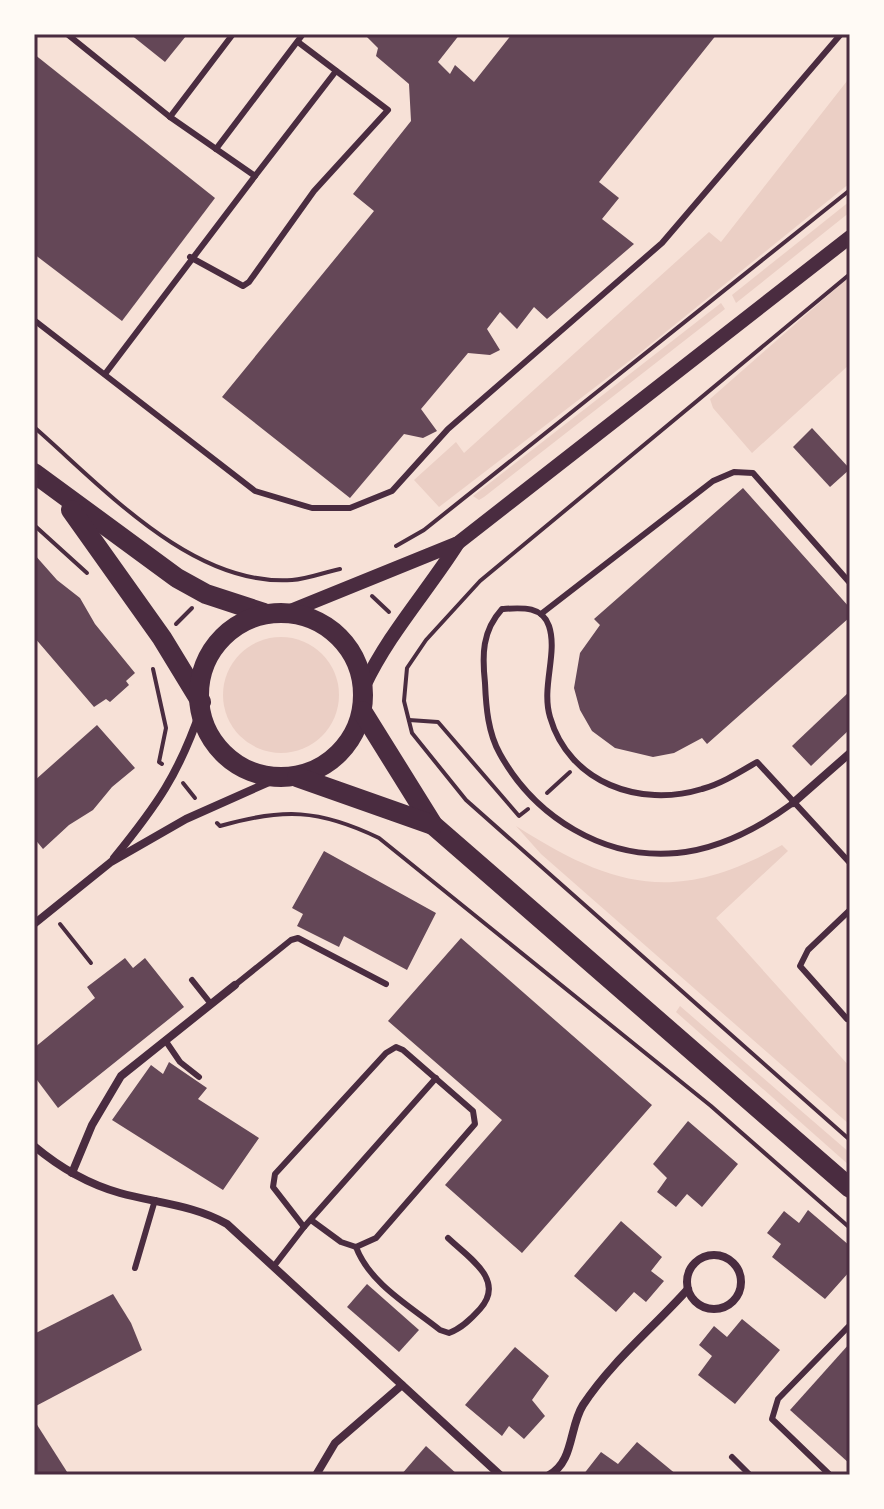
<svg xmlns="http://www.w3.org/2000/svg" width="884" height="1509" font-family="Jost,sans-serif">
<rect width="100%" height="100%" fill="#f7e1d7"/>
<g fill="#ebcfc5">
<polygon points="847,81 850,183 641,352 439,507 414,480 456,442 464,453 709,232 721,242"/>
<polygon points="850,201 850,212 736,303 732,295"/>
<polygon points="850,276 850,352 847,355 850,364 752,453 713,408 710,399"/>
<polygon points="721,303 725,309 484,497 479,500 473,496"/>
<circle cx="281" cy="695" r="58"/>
<path d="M516,826C613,888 677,905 782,845L788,851L716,918L850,1067V1125L541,854Z"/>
<polygon points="680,1006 850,1153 850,1166 676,1012"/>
</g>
<g fill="#644757">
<polygon points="130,34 183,34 186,36 165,62"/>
<polygon points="364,34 460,34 438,62 450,74 455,65 474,82 512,34 717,34 599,182 619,198 602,219 634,244 547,319 534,307 517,329 500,312 487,329 500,350 490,355 468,353 421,409 437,431 423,438 404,434 350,498 222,397 374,211 353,194 411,121 409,84 376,56 378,48"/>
<polygon points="34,54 215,198 122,321 34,254"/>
<polygon points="812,428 850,469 830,487 793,447"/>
<polygon points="743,488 850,608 850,617 707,744 702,738 674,753 653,757 615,748 592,731 580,710 574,688 580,653 600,625 594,619"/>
<polygon points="34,554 57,580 80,598 95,624 135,673 126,681 129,685 110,702 106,699 94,707 34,637"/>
<polygon points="850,691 850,729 811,766 792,746"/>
<polygon points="97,725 135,768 112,787 93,810 69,825 43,849 34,838 34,781"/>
<polygon points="324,851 436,913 407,970 344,936 339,947 297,926 303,914 292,908"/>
<polygon points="461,938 652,1105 522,1253 445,1185 502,1120 388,1021"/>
<polygon points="125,958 133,968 145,958 184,1007 58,1108 34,1076 34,1048 95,998 87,987"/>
<polygon points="169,1062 207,1088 198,1099 259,1138 223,1190 112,1120 151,1065 163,1074"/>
<polygon points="688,1121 738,1164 702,1207 687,1194 676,1207 657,1192 667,1178 653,1164"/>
<polygon points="808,1210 850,1246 850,1271 825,1299 772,1257 781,1244 767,1233 784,1211 799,1223"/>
<polygon points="621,1221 662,1257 651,1271 664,1281 646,1302 634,1292 616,1312 574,1276"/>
<polygon points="367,1284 419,1330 399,1352 347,1307"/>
<polygon points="113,1294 131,1323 142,1350 34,1407 34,1334"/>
<polygon points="742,1319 780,1350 735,1404 698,1375 712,1356 699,1345 714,1326 727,1337"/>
<polygon points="850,1343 850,1464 790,1410"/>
<polygon points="515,1347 549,1376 532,1400 545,1416 524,1439 509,1426 502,1436 465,1405"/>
<polygon points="34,1420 69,1475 34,1475"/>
<polygon points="637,1442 677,1475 583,1475 601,1452 618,1464"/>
<polygon points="426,1446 458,1475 401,1475"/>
</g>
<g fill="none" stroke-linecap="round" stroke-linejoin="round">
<g stroke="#4a2c40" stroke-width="4">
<polyline points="850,274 480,581 426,640 407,668 404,701 412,733 466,800 850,1140"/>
<path d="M34,427C103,487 192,587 292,580C308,579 325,572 340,569"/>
<polyline points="34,525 87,573"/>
<polyline points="396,546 424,530 850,190"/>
<polyline points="372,596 389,612"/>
<polyline points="176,624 192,608"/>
<polyline points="153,669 166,728 159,762 162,764"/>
<polyline points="409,720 438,722 519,816 528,809"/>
<polyline points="183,783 195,798"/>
<polyline points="547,793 570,772"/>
<path d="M217,823L220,826C283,808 319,809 379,838L711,1106L850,1228"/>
<polyline points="60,924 91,963"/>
</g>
<g stroke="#4a2c40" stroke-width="6">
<polyline points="67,34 170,117 255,176 105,374"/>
<polyline points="170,117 233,34"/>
<polyline points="216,149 303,34"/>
<polyline points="255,176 336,71"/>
<polyline points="190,257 243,286 249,282 314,191 388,110 298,42"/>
<polyline points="34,320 255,491 312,508 350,508 392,491 448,429 662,243 841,34"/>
<polyline points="541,614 713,481 734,472 753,473 850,583"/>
<path d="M793,803C759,828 720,849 677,853C604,860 535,817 500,754C488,733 486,707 485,683C482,655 482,631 502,609C520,608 542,605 549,626C558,653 541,687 550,717C569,783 640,808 702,789C721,784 740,772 757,762L850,863"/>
<polyline points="192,980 211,1004"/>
<polyline points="235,985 291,940 298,938 386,984"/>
<polyline points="847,1019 800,966 808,950 850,910"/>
<polyline points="165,1040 180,1062 199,1077"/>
<polyline points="304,1227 273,1187 275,1174 386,1053 396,1047 403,1050 473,1111 475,1124 376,1238 356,1247 341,1242 311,1220"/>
<path d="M356,1247C370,1284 410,1306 440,1330L449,1333C462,1328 471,1319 480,1309C506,1280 469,1258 448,1238"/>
<polyline points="274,1266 304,1227 436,1078"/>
<polyline points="135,1268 155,1200"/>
<polyline points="732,1457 750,1475"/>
<polyline points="830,1475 772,1419 778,1399 850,1325"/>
</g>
<g stroke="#4a2c40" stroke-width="8">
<polyline points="793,803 850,753"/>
<path d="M114,858C157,805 179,774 201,709"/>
<polyline points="34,924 111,862 186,819 278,778"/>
<path d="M34,1146C59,1167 88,1184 120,1193C156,1203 194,1205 227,1224L500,1475"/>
<polyline points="72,1173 92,1125 121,1076 235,985"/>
<circle cx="714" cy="1282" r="27"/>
<polyline points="316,1475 335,1443 402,1385"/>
<path d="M549,1475C574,1462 569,1427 583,1405C612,1361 653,1328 688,1289"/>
</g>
<g stroke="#4a2c40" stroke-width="14">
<polyline points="288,612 458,543 850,237"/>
<path d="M364,686C389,633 427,592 458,543"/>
</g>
<g stroke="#4a2c40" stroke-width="20">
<polyline points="34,473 177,578 206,594 264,613"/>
<polyline points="71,510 162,638 201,702"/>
<circle cx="281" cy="695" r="82"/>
<polyline points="362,711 433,825 850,1188"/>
<polyline points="297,777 433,825"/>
</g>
</g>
<rect width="884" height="1509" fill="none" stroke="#fffaf5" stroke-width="72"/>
<rect x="36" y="36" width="812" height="1437" fill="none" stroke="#4a2c40" stroke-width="3"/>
</svg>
